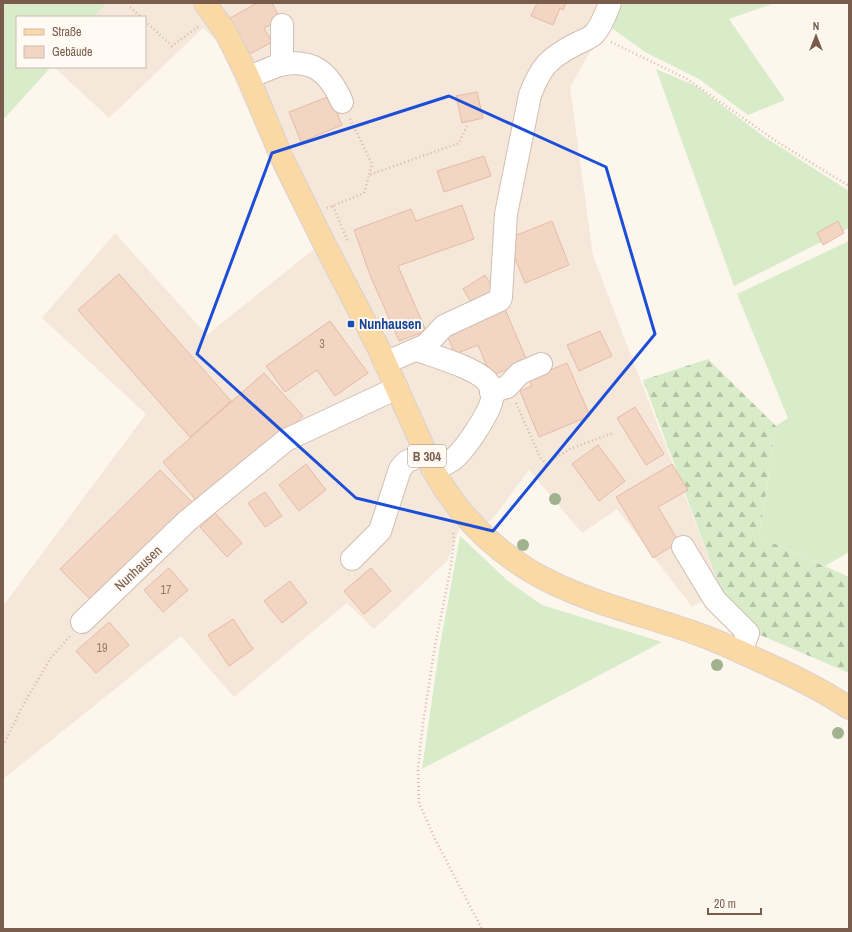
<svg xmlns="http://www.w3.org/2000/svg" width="852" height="932" font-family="'Archivo Narrow',sans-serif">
<defs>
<pattern id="forest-firs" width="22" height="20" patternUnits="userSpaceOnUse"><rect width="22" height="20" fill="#d8ecc9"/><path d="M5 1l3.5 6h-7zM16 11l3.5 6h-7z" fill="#b4c2a5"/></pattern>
</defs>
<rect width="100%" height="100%" fill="#fdf6ec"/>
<polygon fill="#f5e8da" points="107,3 617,3 606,24 570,87 593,256 721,590 692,607 617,509 582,533 529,470 491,521 460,528 447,561 374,629 347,603 234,697 181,636 3,779 3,606 146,414 42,318 115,233 207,335 314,249 277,176 218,42 203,28 109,118 54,67 145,67 145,17 93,17"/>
<g fill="#d8ecc9">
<polygon points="3,3 107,3 93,17 17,17 17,67 51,67 3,120"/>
<polygon points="617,3 775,3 729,19 785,100 748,115 699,79 645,52 606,24"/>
<polygon points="656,69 696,86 766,138 849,191 849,228 734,286"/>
<polygon points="849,241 849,552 825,566 759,537 776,426 788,418 737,294"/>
<polygon points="460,536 508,581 542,605 662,642 422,769 439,651"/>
</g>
<polygon fill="url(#forest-firs)" points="708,359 776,426 759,537 849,577 849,673 746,629 721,590 643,380"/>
<g fill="#f3d5c3" stroke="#e6bba3">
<polygon points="257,3 272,3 281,20 264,28 272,42 250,54 230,18"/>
<polygon points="537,3 566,3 563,10 560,8 553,25 531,16"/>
<polygon points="477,92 483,118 462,123 456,96"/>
<polygon points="330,96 342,125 301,142 289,112"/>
<polygon points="484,156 491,176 444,192 437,171"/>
<polygon points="462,205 474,239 398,266 426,331 399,341 370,275 354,230 411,209 416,221"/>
<polygon points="552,221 569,265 525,283 507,239"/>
<polygon points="838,221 844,233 823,245 817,233"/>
<polygon points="119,274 231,401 190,437 78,310"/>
<polygon points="485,275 495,291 473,305 463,289"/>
<polygon points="505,309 527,361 491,376 478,345 455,354 446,333"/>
<polygon points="330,321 368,373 335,396 317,370 285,392 266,366"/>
<polygon points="600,331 612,356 579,371 567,345"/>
<polygon points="567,363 590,416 539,437 520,391 532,386 529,379"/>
<polygon points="264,373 303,416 201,506 163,462"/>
<polygon points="635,407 664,454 646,465 617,418"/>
<polygon points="598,445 625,481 599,501 572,464"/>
<polygon points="306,464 326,490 299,511 279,485"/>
<polygon points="672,464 688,490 658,507 679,542 653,558 616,497"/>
<polygon points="160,470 195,505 95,604 60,569"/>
<polygon points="265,492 282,516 265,527 248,503"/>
<polygon points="215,513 242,543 227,557 200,527"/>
<polygon points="169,568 188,590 163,612 144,590"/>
<polygon points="371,568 391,591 364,614 344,591"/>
<polygon points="290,581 307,603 282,623 264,601"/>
<polygon points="233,619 253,649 229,666 208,635"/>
<polygon points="109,622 129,645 96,673 76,651"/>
</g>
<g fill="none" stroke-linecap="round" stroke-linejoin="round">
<g stroke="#d1beb0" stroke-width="24">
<g id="minor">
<path d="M279,65C313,58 329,72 342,102"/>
<polyline points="249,77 279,65 282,57 282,25"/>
<path d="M417,350C436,357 473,367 487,381C491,386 492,393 492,399C490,412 464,452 452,460C447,464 439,467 433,470"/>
<path d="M385,363L426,345L444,326L500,300L501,297L506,214L530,95C541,66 549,58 576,44C582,41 591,38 595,33C602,25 606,13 610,3"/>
<polyline points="491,392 507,387 520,373 541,364"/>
<polyline points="683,547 715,600 748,633 741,652"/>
<polyline points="352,559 380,531 400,469 406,462 425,453"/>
<polyline points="82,622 187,521 286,440 397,388"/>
</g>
</g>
<g stroke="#dad1cd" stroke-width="24">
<path id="major" d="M205,3L225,31L247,74L282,158L323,241L379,349L435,473C462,521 505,561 555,584C603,607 656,618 706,637C724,644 741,652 758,660C790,674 821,689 849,708"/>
</g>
<g stroke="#d9b8a5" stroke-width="2.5" stroke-dasharray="1 3" stroke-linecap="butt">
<polyline points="130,7 141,17"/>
<polyline points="145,21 172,46 199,26"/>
<polyline points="611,42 687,79 779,143 849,186"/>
<polyline points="350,119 372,164 369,175"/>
<polyline points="333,206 348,242"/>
<polyline points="327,208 364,193 369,175 459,143 467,126"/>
<polyline points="516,403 540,457 546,464 570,449 613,433"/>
<polyline points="453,533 454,541 450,571 435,646 423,723 418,768 419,803 435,839 482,929"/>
<polyline points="3,746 22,707 50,659 70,636"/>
</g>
<use href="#minor" stroke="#fff" stroke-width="22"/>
<use href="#major" stroke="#fbd9a5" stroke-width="22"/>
</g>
<g fill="#a0b28e">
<circle cx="555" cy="499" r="6"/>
<circle cx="523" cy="545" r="6"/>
<circle cx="717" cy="665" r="6"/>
<circle cx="838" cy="733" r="6"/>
</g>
<path fill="none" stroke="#1d4ed8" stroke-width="3" stroke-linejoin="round" d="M449,96L606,167L655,334L493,531L356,498L197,354L272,153Z"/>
<rect fill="#1a4fb4" stroke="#fffaf3" stroke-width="1.5" x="347" y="320" width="8" height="8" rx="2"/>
<g text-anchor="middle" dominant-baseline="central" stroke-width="4" stroke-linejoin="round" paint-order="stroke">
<g font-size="12" fill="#987a6a">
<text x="322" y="344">3</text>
<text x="166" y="590">17</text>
<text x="102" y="648">19</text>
</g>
<rect fill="#fffaf3" stroke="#a28b7f" stroke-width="1" x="408" y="445" width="38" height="22" rx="3"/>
<g font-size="13" font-weight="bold" fill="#7a5c4d">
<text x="427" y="456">B 304</text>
</g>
<g font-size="14" font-weight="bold" fill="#164399" stroke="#fffaf3" text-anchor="start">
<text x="359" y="324">Nunhausen</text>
</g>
<g font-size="14" fill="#7a5c4d" stroke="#fffaf3">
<text transform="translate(138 568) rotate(-43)">Nunhausen</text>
</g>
</g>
<rect width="852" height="932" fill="none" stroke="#7a5c4d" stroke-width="8"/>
<rect x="16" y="16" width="130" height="52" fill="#fffaf3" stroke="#cabbb1"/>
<rect x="24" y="29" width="20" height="6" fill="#fbd9a5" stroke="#cabbb1"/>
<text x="52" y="36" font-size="12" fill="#7a5c4d">Straße</text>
<rect x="24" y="46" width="20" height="12" fill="#f3d5c3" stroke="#cabbb1"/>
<text x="52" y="56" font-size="12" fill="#7a5c4d">Gebäude</text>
<g transform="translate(816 36)" stroke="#fffaf3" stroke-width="3" paint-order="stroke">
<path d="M0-3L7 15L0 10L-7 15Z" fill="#7a5c4d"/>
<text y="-6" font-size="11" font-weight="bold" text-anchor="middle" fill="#7a5c4d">N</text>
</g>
<path d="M708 908v6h53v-6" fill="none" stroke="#7a5c4d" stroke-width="2"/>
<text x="714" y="908" font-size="12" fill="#7a5c4d" stroke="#fffaf3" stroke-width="3" paint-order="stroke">20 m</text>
</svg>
